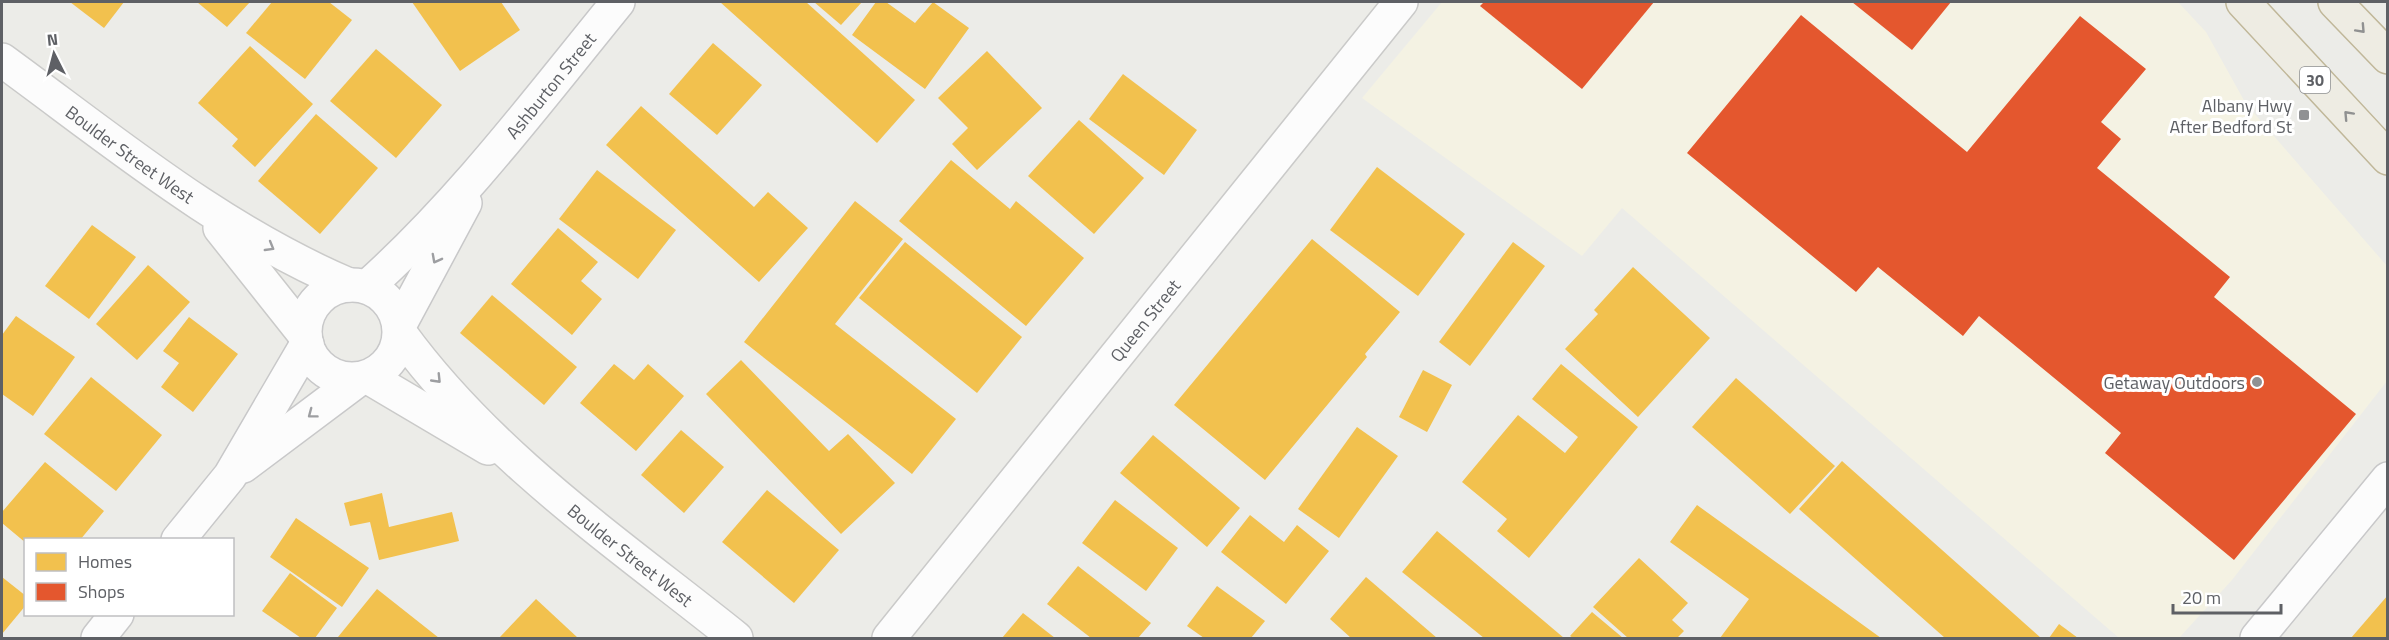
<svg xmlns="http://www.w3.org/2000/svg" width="2389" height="640" font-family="'Titillium Web',sans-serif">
<rect width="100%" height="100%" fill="#ecece8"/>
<polygon fill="#f4f2e3" points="1442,2 2178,2 2206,32 2246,104 2387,266 2387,381 2232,580 2179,638 2119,638 1622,208 1582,256 1362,98"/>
<g fill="#f2c14e">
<polygon points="70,2 124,2 104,28"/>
<polygon points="197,2 250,2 227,27"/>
<polygon points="272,2 329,2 352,20 305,79 246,33"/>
<polygon points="412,2 501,2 520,30 460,71"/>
<polygon points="720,2 806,2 915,100 877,143"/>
<polygon points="814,2 862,2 841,25"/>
<polygon points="876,2 886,2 915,23 933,2 969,28 925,89 852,35"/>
<polygon points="713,43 762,85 717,135 669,94"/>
<polygon points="250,46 313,104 255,167 232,146 238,139 198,103"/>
<polygon points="376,49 442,105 396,158 330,101"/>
<polygon points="987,51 1042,108 977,170 952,144 968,128 938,98"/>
<polygon points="1123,74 1197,130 1164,175 1089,119"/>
<polygon points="641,106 754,207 768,192 808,228 759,282 606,145"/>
<polygon points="316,114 378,168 320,234 258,181"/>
<polygon points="1079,120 1144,178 1094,234 1028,176"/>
<polygon points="951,160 1010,209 1016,201 1084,258 1026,326 899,221"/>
<polygon points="1377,167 1465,234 1418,296 1330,230"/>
<polygon points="597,170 676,230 638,279 559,219"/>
<polygon points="855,201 903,239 835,324 956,419 912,474 744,342"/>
<polygon points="92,225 136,257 89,319 45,286"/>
<polygon points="558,228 598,262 581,281 602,299 572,335 511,284"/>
<polygon points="1312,239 1400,312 1365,354 1367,357 1265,480 1174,405"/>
<polygon points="905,242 1022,337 977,393 859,298"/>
<polygon points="1513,242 1545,266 1470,366 1439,342"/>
<polygon points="148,265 190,302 137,360 96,324"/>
<polygon points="1633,267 1710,338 1638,417 1565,349 1598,314 1594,310"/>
<polygon points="492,295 577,367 544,405 460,333"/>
<polygon points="16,316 75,357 33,416 2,394 2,335"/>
<polygon points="189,317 238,354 193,412 161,387 179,363 163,351"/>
<polygon points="741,360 829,451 848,434 895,483 841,534 706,394"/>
<polygon points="614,364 634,380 648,364 684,396 636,451 580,403"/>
<polygon points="1561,364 1638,427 1529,558 1497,531 1507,519 1462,482 1518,415 1565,453 1578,437 1532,399"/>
<polygon points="1423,370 1452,385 1427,432 1399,417"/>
<polygon points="91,377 162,435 116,491 44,434"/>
<polygon points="1736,378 1835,466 1790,514 1692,427"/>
<polygon points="1357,427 1398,456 1339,538 1298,509"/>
<polygon points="681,430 724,467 684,513 641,475"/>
<polygon points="1153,435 1240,508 1207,547 1120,473"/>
<polygon points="1842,461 2041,638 1945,638 1799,509"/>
<polygon points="45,462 104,511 80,540 26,540 26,543 2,523 2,512"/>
<polygon points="767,490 839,550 794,603 722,542"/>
<polygon points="382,493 389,527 452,512 459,541 379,560 370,522 350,526 344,503"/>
<polygon points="1115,500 1178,548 1146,591 1082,543"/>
<polygon points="1697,505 1881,638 1720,638 1749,599 1670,542"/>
<polygon points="1250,515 1284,542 1297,525 1329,551 1286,604 1221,552"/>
<polygon points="296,518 369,568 342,607 270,557"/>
<polygon points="1437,531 1564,638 1484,638 1402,572"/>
<polygon points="1639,558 1688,603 1672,620 1684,631 1677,638 1628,638 1593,607"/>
<polygon points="1078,566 1151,623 1138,638 1091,638 1047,604"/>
<polygon points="290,573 337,608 315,638 301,638 262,611"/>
<polygon points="2,577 26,596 26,605 2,634"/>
<polygon points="1366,577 1437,638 1351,638 1330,619"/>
<polygon points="1217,586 1265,621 1251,638 1204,638 1187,626"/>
<polygon points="377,589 439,638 341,638 338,637"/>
<polygon points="2388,595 2388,638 2351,638"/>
<polygon points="536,599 578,638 499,638"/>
<polygon points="1592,612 1623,638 1573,638 1570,636"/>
<polygon points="1023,613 1055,638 1002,638"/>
<polygon points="2059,624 2078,638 2049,638"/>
</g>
<g fill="#e4572e">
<polygon points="1484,2 1654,2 1582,89 1480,6"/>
<polygon points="1852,2 1951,2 1912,50"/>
<polygon points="1801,15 1967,152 2080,16 2146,69 2101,122 2121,139 2097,168 2230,277 2214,297 2356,414 2234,560 2105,453 2121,433 1979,316 1963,336 1878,267 1856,292 1687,153"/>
</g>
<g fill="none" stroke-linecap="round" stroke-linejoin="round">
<g stroke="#cacac9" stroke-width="36">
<g id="street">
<path id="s1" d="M2,60C113,141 221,231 349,285"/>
<polyline points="220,228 305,335"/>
<path id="s2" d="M400,333C489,456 620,545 736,638"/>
<polyline points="368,377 488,448"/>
<path id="s3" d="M889,638L1401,2"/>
</g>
</g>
<g stroke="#c8c8c9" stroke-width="36">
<g id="secondary">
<circle cx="352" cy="332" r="47"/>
<path id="s4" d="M367,287C461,203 538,100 618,2"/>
<polyline points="399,326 465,203"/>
<polyline points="243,466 359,379"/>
<polyline points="178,540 230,476 307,344"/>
<polyline points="98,638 117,614"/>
<polyline points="2257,638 2388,479"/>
</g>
</g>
<g stroke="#c0b799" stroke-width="36">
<g id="highway">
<polyline points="2243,2 2388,158"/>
<polyline points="2335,2 2388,57"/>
</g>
</g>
<use href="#street" stroke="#fcfcfc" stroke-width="33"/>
<use href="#secondary" stroke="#fcfcfc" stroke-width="33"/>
<use href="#highway" stroke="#eeece3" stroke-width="33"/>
</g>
<defs><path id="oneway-chevron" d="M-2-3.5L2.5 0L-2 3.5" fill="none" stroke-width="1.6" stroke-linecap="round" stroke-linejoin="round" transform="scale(1.5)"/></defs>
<g stroke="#909191">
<use href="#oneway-chevron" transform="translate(2361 29) rotate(47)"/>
<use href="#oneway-chevron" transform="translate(2348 115) rotate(-133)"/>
</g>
<g stroke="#9d9ea1">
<use href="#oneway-chevron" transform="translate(270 247) rotate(30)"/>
<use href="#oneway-chevron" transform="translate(436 259) rotate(118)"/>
<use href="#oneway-chevron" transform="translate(437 379) rotate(46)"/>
<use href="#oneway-chevron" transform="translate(312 414) rotate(143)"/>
</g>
<g fill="#909193" stroke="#fff" stroke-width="2">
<rect x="2298" y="109" width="12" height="12" rx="3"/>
<circle cx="2257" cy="382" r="6"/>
</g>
<g text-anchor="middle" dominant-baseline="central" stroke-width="6" stroke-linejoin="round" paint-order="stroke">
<rect fill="#fff" stroke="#8e9093" stroke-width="1.5" x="2300" y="67" width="30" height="26" rx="4.5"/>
<g font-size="16" font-weight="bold" fill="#5e6065">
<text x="2315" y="80">30</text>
</g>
<g font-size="18" fill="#5e6065" stroke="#fff">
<text stroke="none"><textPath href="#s4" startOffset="273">Ashburton Street</textPath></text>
<text stroke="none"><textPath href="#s1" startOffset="159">Boulder Street West</textPath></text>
<text stroke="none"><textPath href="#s3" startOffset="408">Queen Street</textPath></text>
<text stroke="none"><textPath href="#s2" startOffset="321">Boulder Street West</textPath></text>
</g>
<g font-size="18" fill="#5e6065" stroke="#fff" text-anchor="end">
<text x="2292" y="105">Albany Hwy<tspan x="2292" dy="21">After Bedford St</tspan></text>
<text x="2245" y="382">Getaway Outdoors</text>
</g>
</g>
<rect width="2389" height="640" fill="none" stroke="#5e6065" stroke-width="6"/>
<rect x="24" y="538" width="210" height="78" fill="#ffffff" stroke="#bfbfc1" stroke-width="1.5"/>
<rect x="36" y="553" width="30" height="18" fill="#f2c14e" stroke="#bfbfc1" stroke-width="1.5"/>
<text x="78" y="568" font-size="18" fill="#5e6065">Homes</text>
<rect x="36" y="583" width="30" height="18" fill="#e4572e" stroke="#bfbfc1" stroke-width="1.5"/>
<text x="78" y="598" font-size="18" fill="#5e6065">Shops</text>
<g transform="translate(54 54) rotate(354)" stroke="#ffffff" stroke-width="4.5" paint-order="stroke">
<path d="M0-4.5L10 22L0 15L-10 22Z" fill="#5e6065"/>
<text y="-9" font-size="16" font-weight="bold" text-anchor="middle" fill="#5e6065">N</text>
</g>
<path d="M2173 604v9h108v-9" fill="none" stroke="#5e6065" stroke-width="3"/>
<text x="2182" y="604" font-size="18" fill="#5e6065" stroke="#ffffff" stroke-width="4.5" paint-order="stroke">20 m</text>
</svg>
